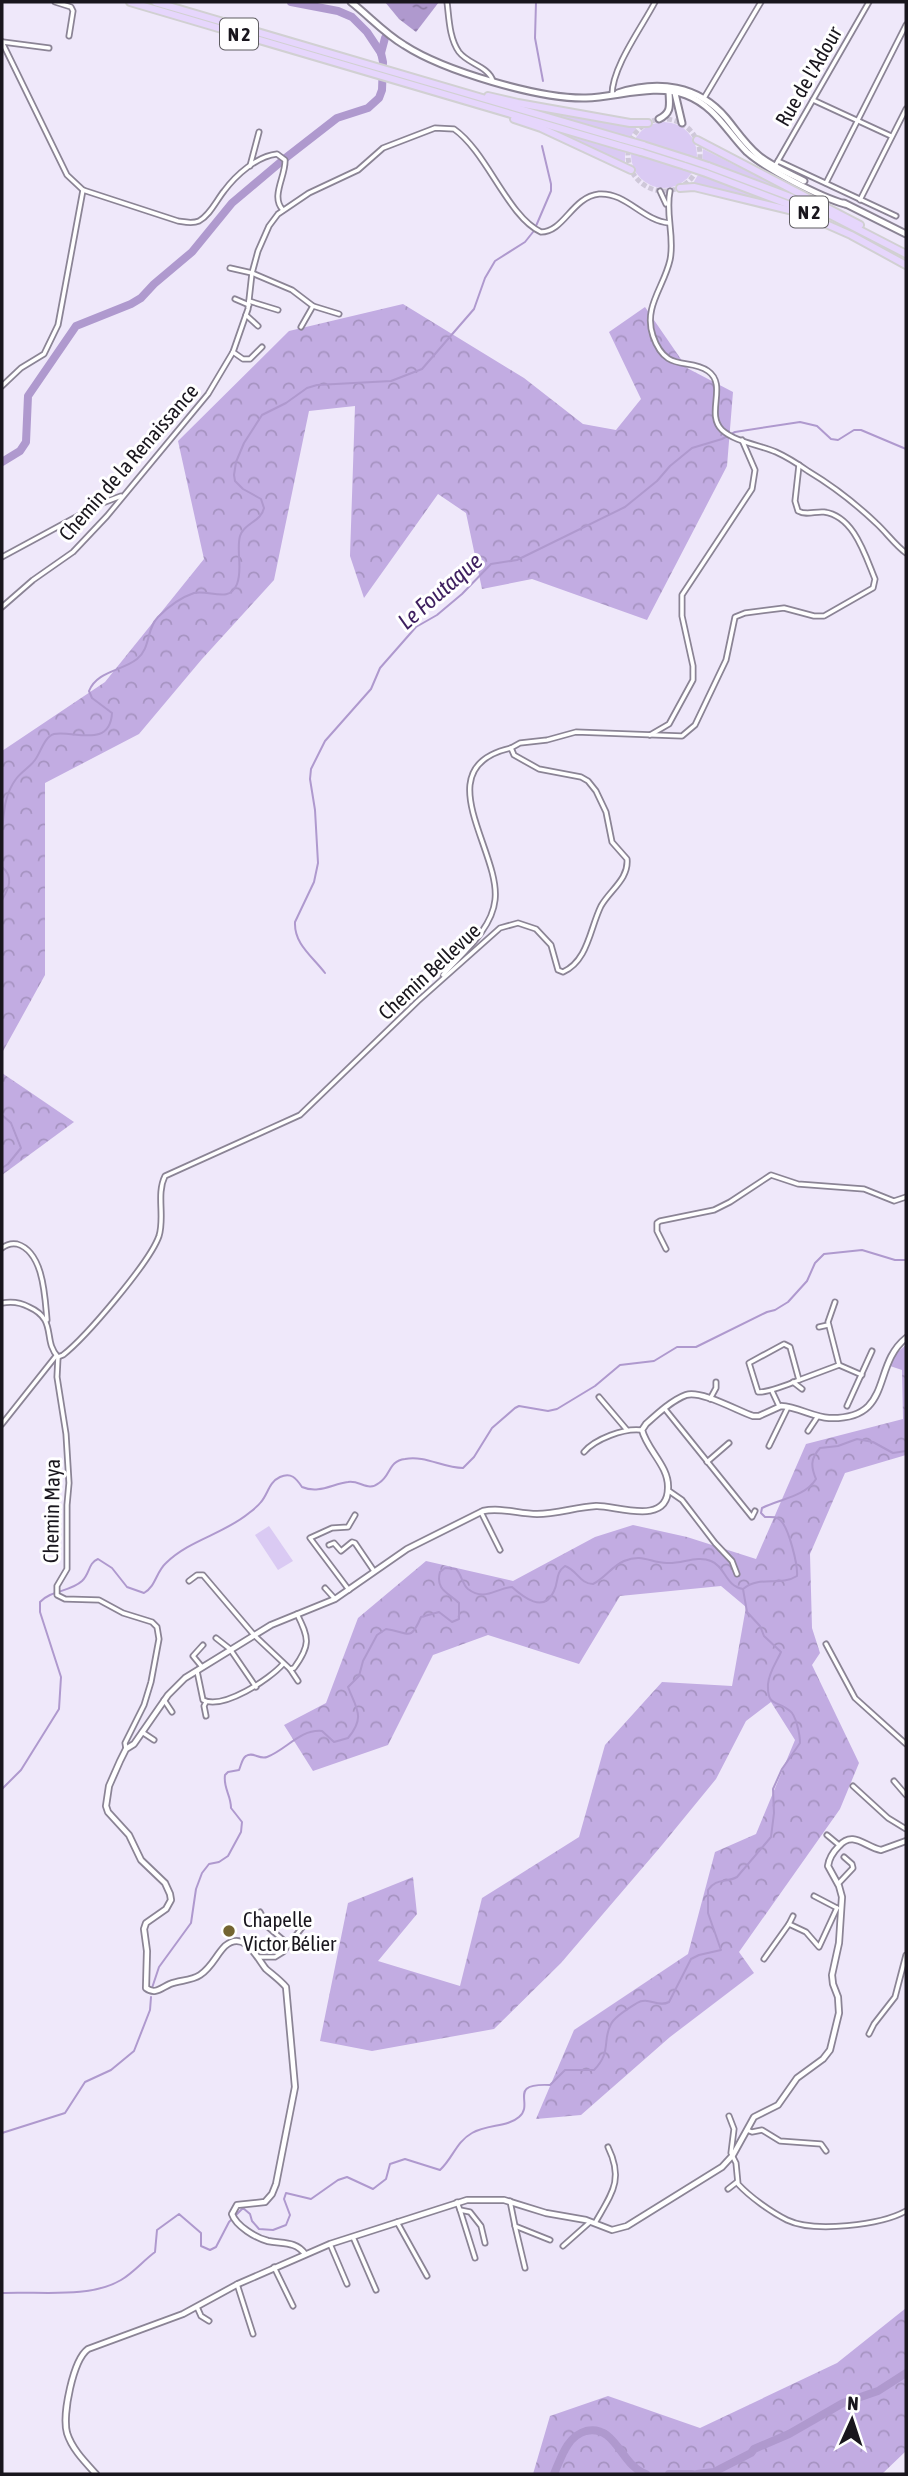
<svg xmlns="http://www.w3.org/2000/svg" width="908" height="2476" font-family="'Asap Condensed',sans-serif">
<defs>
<pattern id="forest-crowns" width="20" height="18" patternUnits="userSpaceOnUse" patternTransform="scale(1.75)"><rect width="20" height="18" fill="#c2ace2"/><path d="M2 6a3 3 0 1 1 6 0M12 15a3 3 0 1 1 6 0" fill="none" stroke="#a693c1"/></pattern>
<pattern id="water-ripples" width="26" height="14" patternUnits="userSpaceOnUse" patternTransform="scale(1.75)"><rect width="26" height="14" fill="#af99ce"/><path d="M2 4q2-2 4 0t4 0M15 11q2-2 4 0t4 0" fill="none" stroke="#8e7ca7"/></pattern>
</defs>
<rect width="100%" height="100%" fill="#efe8fa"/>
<g fill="#dacaf3">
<polygon points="535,109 637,127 625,145 625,164 542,127 616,148 620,134"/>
<circle cx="664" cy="155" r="33"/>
<polygon points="703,149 787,191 709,163 705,176 790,208 692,185 702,168"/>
<polygon points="269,1526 293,1561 278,1570 255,1535"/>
</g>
<g fill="url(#forest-crowns)">
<polygon points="403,304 524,378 583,424 616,430 641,399 609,332 645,307 687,368 733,392 727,466 647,620 532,579 482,589 466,513 438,494 364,598 350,556 355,406 309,411 274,580 202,659 139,734 45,783 45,975 2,1053 2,751 105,682 204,559 178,441 289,331"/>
<polygon points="2,1073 74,1122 2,1175"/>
<polygon points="906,1345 906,1455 845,1473 810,1554 812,1628 820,1653 812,1665 859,1763 840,1809 739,1952 754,1973 670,2037 581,2115 536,2119 574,2030 688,1954 715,1852 756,1834 795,1740 771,1702 746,1721 716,1779 662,1845 561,1963 494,2029 372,2051 320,2041 348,1903 413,1877 417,1914 378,1961 460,1986 482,1898 579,1837 605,1745 662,1682 732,1686 746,1607 721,1586 620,1596 579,1664 488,1635 433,1655 388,1745 313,1771 284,1725 326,1703 358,1618 426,1561 513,1581 595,1537 633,1525 687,1537 756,1559 806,1444 903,1419 902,1370 884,1364"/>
<polygon points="906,2308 906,2451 882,2474 533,2474 550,2416 608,2396 700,2428 837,2363"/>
</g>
<polygon fill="url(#water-ripples)" points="385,2 439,2 416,32 399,19"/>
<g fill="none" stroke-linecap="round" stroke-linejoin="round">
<g stroke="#af99ce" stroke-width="2">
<polyline points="536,2 535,38 543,81"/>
<polyline points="536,226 551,191 551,184 542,146"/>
<path d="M2,831C4,813 4,795 16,779C21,772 30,767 35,760C41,752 44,737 54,734C73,730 110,749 112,713L92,698L89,691C97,671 122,671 137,659C151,648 146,629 158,617C168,607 182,597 194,593C209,589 229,604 237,584C243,569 236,551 240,536C244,523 261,522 264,508L261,499L243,489L235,481L234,475L236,462L244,443L262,415L286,403L307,388L317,385L391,381L422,369L474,309L485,278L495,261L525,242L533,232"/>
<path d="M2,867C14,877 9,888 2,900"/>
<polyline points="2,970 2,979"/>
<path d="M325,973C312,956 294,944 295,922L314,882L318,863L315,810L310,779L311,769L325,741L371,689L380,668L416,627L437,615L462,594L491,564L517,560L625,507L657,481L670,466L692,448L722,439L735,432L800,422L817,426L831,439L838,440L854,430H861L906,449"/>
<polyline points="2,1115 11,1123 21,1148 8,1164 2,1168"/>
<path d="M2,1789L21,1770L59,1709L61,1677L40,1612V1602C51,1590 70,1592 82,1581C90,1574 88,1563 98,1559L112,1568L127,1587L144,1593C156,1586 156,1572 166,1563C189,1540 224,1534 249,1513C253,1510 258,1506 261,1502C268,1494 269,1482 280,1477C291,1472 296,1478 302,1487C319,1494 332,1484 348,1482C360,1480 368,1492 379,1483C391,1476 388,1461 405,1459C425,1455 443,1468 463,1468L474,1457L492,1428L515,1408L519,1406L548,1411L557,1409L595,1386L620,1365L654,1361L677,1347H696L767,1312L775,1310L788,1302L807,1281L815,1263L824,1254L862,1250L895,1260H906"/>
<path d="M152,1988L159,1967L191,1923L196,1889L202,1873L209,1864L219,1862L228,1856L241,1832L242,1822L231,1808C231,1795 223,1788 225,1775L228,1772L239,1770C241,1766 242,1758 246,1756C253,1751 259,1760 267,1757C286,1750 300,1729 322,1731L334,1742L348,1738C366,1717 356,1708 348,1687L359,1676L363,1661L377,1635L386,1629C409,1632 410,1643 421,1617L439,1612L452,1622L459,1619V1603C449,1593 435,1590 440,1572L445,1568L456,1569C462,1575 462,1584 468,1589C485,1602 496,1588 512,1587C523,1597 544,1614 554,1591C559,1581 555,1573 565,1566C577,1570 580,1584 593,1584C605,1578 612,1566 624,1561C643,1553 650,1563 667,1563C682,1564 697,1555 711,1561C726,1567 725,1586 743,1589"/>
<polyline points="2,2133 65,2113 85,2082 111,2070 134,2051 150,2010 151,1997"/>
<path d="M2,2293C38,2291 89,2299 121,2280C133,2273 143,2261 155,2252L157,2230L179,2214L201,2233V2246L210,2250L216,2247L229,2222L243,2208L250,2214L252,2221L259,2229L273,2230L286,2225L290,2215L284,2199L286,2193L311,2199L338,2180L347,2177L373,2189L386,2179L390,2164L405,2159L440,2170C453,2158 456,2142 472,2133C487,2124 508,2127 519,2117C535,2104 506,2083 550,2085L565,2070H594C612,2052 602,2040 611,2024C615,2016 629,2008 637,2003C648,1996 658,2008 669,2002L691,1959L699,1955L721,1950L708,1913V1890C716,1878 726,1883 737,1877L771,1837L774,1813L773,1789L782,1769L800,1743C800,1735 796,1715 790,1711C778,1700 767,1708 768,1684C769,1672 776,1663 781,1652L764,1636L760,1626L747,1612L743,1589C759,1575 780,1587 797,1576C798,1565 789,1529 781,1521C777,1516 771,1517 765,1517L761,1513L762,1508C779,1499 805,1497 816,1479C811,1467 810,1459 820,1448L838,1446L857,1439L873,1442L893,1453L906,1451"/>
</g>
<g stroke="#af99ce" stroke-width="8">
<polyline points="381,53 385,38"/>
<polyline points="2,462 20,451 26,442 28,396 76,326 131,304 141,298 154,284 192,252 232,203 283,160 337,118 368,108 379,98 382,90 383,62 381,53 367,32 352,17 338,11 291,2"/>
<path d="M554,2474C561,2458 567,2436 586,2431C616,2424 621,2466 646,2474"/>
<polyline points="669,2474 692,2474"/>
<polyline points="697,2474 714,2472 751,2453 754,2449 789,2434 843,2403 878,2391 906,2373"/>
</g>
<circle stroke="#cfc8d9" stroke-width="5" stroke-dasharray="5 2.5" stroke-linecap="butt" cx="664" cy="155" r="36"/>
<g stroke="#8b8495" stroke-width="7">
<g id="minor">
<polyline points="55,2 71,7 73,11 69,36"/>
<path d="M447,2C449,17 449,38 459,52C468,64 488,66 493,81"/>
<path d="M2,42L67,175L83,190L178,221C185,222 192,224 199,221C210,215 216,201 224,191C236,175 257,156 277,154L285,160C286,176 270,197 283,210"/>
<polyline points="3,42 49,48"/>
<path d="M612,95C612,67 642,27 655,2"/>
<polyline points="704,98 761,2"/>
<polyline points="813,100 891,136"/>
<polyline points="778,161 896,216"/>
<polyline points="250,166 259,132"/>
<polyline points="775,166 869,2"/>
<polyline points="826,183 906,25"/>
<polyline points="660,191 666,204"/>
<path d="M670,191C665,214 675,237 670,260C664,287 643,307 653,336C666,374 689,357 708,371C728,385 705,414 722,430C735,442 760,445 776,452C787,457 798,464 808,471C833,486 855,503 876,523C886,532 895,545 906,553"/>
<polyline points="860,200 906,109"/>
<polyline points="230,268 252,273 292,290 313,306 339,314"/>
<polyline points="235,299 249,305"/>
<polyline points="249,301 278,310"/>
<polyline points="246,315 258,326"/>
<polyline points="301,327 313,306"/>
<polyline points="233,352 243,359 250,359 262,347"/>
<polyline points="2,386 21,368 44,354 58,325 83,190"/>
<polyline points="2,557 100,504 121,496"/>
<path d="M2,607L33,580L73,552L107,516L208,394L233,352L248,309L252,273L258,251L269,226L278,214L309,193L358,170L383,148L435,128L454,129C487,152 508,217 541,232C564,232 572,197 599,194C626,192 643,221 669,223"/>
<polyline points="650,735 669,724 693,680 693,666 682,616 682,595 752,489 755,470 742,440"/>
<path d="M443,975C461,954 492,930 495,900C501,851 425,767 511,748"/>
<path d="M2,1248C7,1244 11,1243 17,1244C44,1252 45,1298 47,1320"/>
<polyline points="666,1249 657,1231 657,1223 660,1221 714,1210 730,1202 771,1175 798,1184 864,1189 894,1201 906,1197"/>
<path d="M2,1303C12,1301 20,1302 29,1307C58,1320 42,1340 58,1357L63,1355C86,1337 150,1262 159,1236C165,1217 156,1194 165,1176L300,1115L418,1001L500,928L518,923L536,929L551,945L558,970L563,972C588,961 590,928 601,906C610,890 629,879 627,859L612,842L606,812L596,791L588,781L581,777L539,769L514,755L511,748L520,743L547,740L576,732L682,736L695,725L726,660L735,617L745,613L784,608L814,616H824L873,588L875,579C865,555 854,516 824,512C815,511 807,516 798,511L795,501L799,465"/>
<polyline points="819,1327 828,1325"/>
<path d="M784,1344L790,1347L799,1380C790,1384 766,1393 758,1392L749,1363Z"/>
<polyline points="58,1357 57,1377 66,1434 69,1483 67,1505 67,1569 57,1586 57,1595 65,1599 99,1600 123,1613 152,1622 157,1627 159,1639 151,1682 144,1705 125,1743 126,1749"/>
<polyline points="839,1365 862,1375"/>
<polyline points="799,1380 839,1365 828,1322 835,1302"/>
<polyline points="793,1382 802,1389"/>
<polyline points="772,1391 779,1406"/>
<polyline points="599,1397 627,1430"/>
<polyline points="710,1399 716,1388 716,1382"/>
<polyline points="847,1406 872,1351"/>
<polyline points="665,1409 752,1517 755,1511"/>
<polyline points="2,1424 56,1356"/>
<polyline points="808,1431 818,1416"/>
<polyline points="769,1446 788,1407"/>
<path d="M584,1452C595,1439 624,1428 641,1430"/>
<polyline points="707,1462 729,1443"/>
<polyline points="669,1491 682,1500 715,1543 732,1561 737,1574"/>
<polyline points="481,1512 500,1550"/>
<polyline points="329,1545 334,1543 341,1551 352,1542 355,1543 374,1571"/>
<path d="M189,1581L197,1575H203L254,1635L290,1669L294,1668C311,1645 309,1638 297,1614"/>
<polyline points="325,1588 335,1599"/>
<polyline points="349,1590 310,1538 332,1528 348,1527 355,1515"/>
<polyline points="216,1638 230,1649 256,1687"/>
<polyline points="826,1644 855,1698 906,1744"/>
<polyline points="202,1667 193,1656 203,1645"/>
<polyline points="290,1669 298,1681"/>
<path d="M197,1671L203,1700C223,1710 270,1679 283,1664"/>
<polyline points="164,1700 172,1712"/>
<polyline points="206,1716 204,1706 206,1702"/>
<polyline points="142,1732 154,1740"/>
<polyline points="894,1781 906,1795"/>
<polyline points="853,1786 888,1818 906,1829"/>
<polyline points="827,1835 839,1845"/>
<polyline points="838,1884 853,1868 852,1864 844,1857"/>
<polyline points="814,1896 837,1908"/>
<polyline points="260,1912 268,1927 289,1945"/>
<polyline points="789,1924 793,1916"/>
<polyline points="259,1957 275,1957 283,1952 304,1925"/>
<polyline points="764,1959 789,1924 806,1932 819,1947 837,1908"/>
<polyline points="869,2034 874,2024 895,1997 906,1955"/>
<path d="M729,2116L734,2129L731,2153L736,2163L738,2184C750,2197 771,2212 787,2220C814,2233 881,2225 906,2211"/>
<polyline points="747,2130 752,2132 762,2130 780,2141 821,2144 826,2151"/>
<polyline points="728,2189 737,2182"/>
<polyline points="510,2201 515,2226 550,2240"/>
<polyline points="457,2202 460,2210 470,2212 481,2226 485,2243"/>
<polyline points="460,2210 475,2258"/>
<polyline points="397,2222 427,2276"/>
<path d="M595,2223C612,2193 624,2180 608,2147"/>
<polyline points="515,2226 525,2268"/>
<polyline points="353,2237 376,2290"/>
<polyline points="330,2244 347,2284"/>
<polyline points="563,2246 590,2222"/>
<polyline points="274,2267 293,2306"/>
<polyline points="237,2284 253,2334"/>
<polyline points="197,2307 201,2316 209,2321"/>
</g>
</g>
<g stroke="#8b8495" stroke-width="8">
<g id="tertiary">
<path d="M305,2254C296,2241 282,2244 268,2241C256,2238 236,2226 232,2214L237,2205L265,2202L272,2194L276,2184L295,2087L286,1987C280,1980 273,1975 266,1969C258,1960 245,1929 225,1946C216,1955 212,1967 200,1975C191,1981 180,1980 170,1984C161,1988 155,1995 146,1988L147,1951L144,1929L146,1923L166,1909L171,1900L170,1894L165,1883L141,1860L129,1835L108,1812L106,1806L109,1786L120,1761L126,1749L134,1744L168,1695L185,1678L271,1625L335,1599L407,1549L483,1511C501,1507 519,1514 537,1514C557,1514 576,1507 596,1506C615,1505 668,1527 668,1488C669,1466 647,1450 642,1430L646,1424C657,1414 672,1400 686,1395C701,1390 738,1411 753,1416H759L781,1406C798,1407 813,1417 829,1418C894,1420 871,1366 906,1338"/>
<path d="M96,2474C85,2462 72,2449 67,2433C62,2415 73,2360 88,2349L183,2314L238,2284L330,2244L467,2200H504L546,2213L586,2220L612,2230L627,2226L722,2167L733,2155L754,2117L778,2105L797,2078L823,2059L830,2050L839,2013L838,1997L833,1984L832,1975L839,1943L842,1897L839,1886L828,1866C829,1858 833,1852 839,1846C853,1830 865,1847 881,1850L906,1841"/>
</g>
</g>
<g stroke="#8b8495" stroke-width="9">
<g id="secondary">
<path d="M351,2C369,16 384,33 404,45C444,71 539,99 586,98C618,97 655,83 686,95C715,106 727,132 747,152C766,169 820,197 845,204"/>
<polyline points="674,89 682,123"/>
<path d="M618,93C658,80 698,85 726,118C736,130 745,144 758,155C771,166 789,173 804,181"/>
<path d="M659,119C673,112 669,104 669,90"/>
<polyline points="844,203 906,234"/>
</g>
</g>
<g stroke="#d1d0d2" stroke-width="10">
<g id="trunk">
<polyline points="130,2 620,146"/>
<polyline points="155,2 622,139"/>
<polyline points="488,96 518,103 630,123 648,123"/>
<polyline points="514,119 541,128 631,170"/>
<polyline points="697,140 860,225"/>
<polyline points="643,145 687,159"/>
<polyline points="641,152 685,166"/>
<polyline points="708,166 809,204 906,254"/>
<polyline points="706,173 819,216"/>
<polyline points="680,188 694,187 801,213 851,235 906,265"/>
</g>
</g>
<use href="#minor" stroke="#fff" stroke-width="3.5"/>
<use href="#tertiary" stroke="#fff" stroke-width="4.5"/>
<use href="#secondary" stroke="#fff" stroke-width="5"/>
<use href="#trunk" stroke="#e6d6fc" stroke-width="6"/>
<g stroke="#d1d0d2" stroke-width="10" stroke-linecap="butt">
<g id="trunk-bridge">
<polyline points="622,139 643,145"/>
<polyline points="620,146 641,152"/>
<polyline points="687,159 708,166"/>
<polyline points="685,166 706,173"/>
</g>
</g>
<use href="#trunk-bridge" stroke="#e6d6fc" stroke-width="6"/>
</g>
<circle fill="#736431" stroke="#fff" stroke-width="2.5" cx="229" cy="1931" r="7"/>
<g text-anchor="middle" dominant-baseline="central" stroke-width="6" stroke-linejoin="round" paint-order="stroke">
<g fill="#fff" stroke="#5e5c61" stroke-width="2">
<rect x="220" y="18.5" width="38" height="31" rx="5"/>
<rect x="790" y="196.5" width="38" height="31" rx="5"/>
</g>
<g font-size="19" font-weight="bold" fill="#19161d">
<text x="239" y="34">N 2</text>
<text x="809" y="212">N 2</text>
</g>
<g font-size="21" fill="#19161d" stroke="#fff">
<text transform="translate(808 76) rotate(-60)">Rue de l'Adour</text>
<text transform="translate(128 462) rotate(-49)">Chemin de la Renaissance</text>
<text transform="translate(429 971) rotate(-43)">Chemin Bellevue</text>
<text transform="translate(51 1511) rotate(-89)">Chemin Maya</text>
</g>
<g font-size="21" fill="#19161d" stroke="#fff" text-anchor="start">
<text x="243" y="1919">Chapelle<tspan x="243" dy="24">Victor Bélier</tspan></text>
</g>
<g font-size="23" font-style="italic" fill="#3e1f5f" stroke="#fff">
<text transform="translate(440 591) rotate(-41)">Le Foutaque</text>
</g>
</g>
<rect width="908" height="2476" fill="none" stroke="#19161d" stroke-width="7"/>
<g transform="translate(852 2420) rotate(3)" stroke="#ffffff" stroke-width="5" paint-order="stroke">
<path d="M0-5L12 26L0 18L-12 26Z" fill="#19161d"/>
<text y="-10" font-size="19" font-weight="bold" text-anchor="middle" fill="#19161d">N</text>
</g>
</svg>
